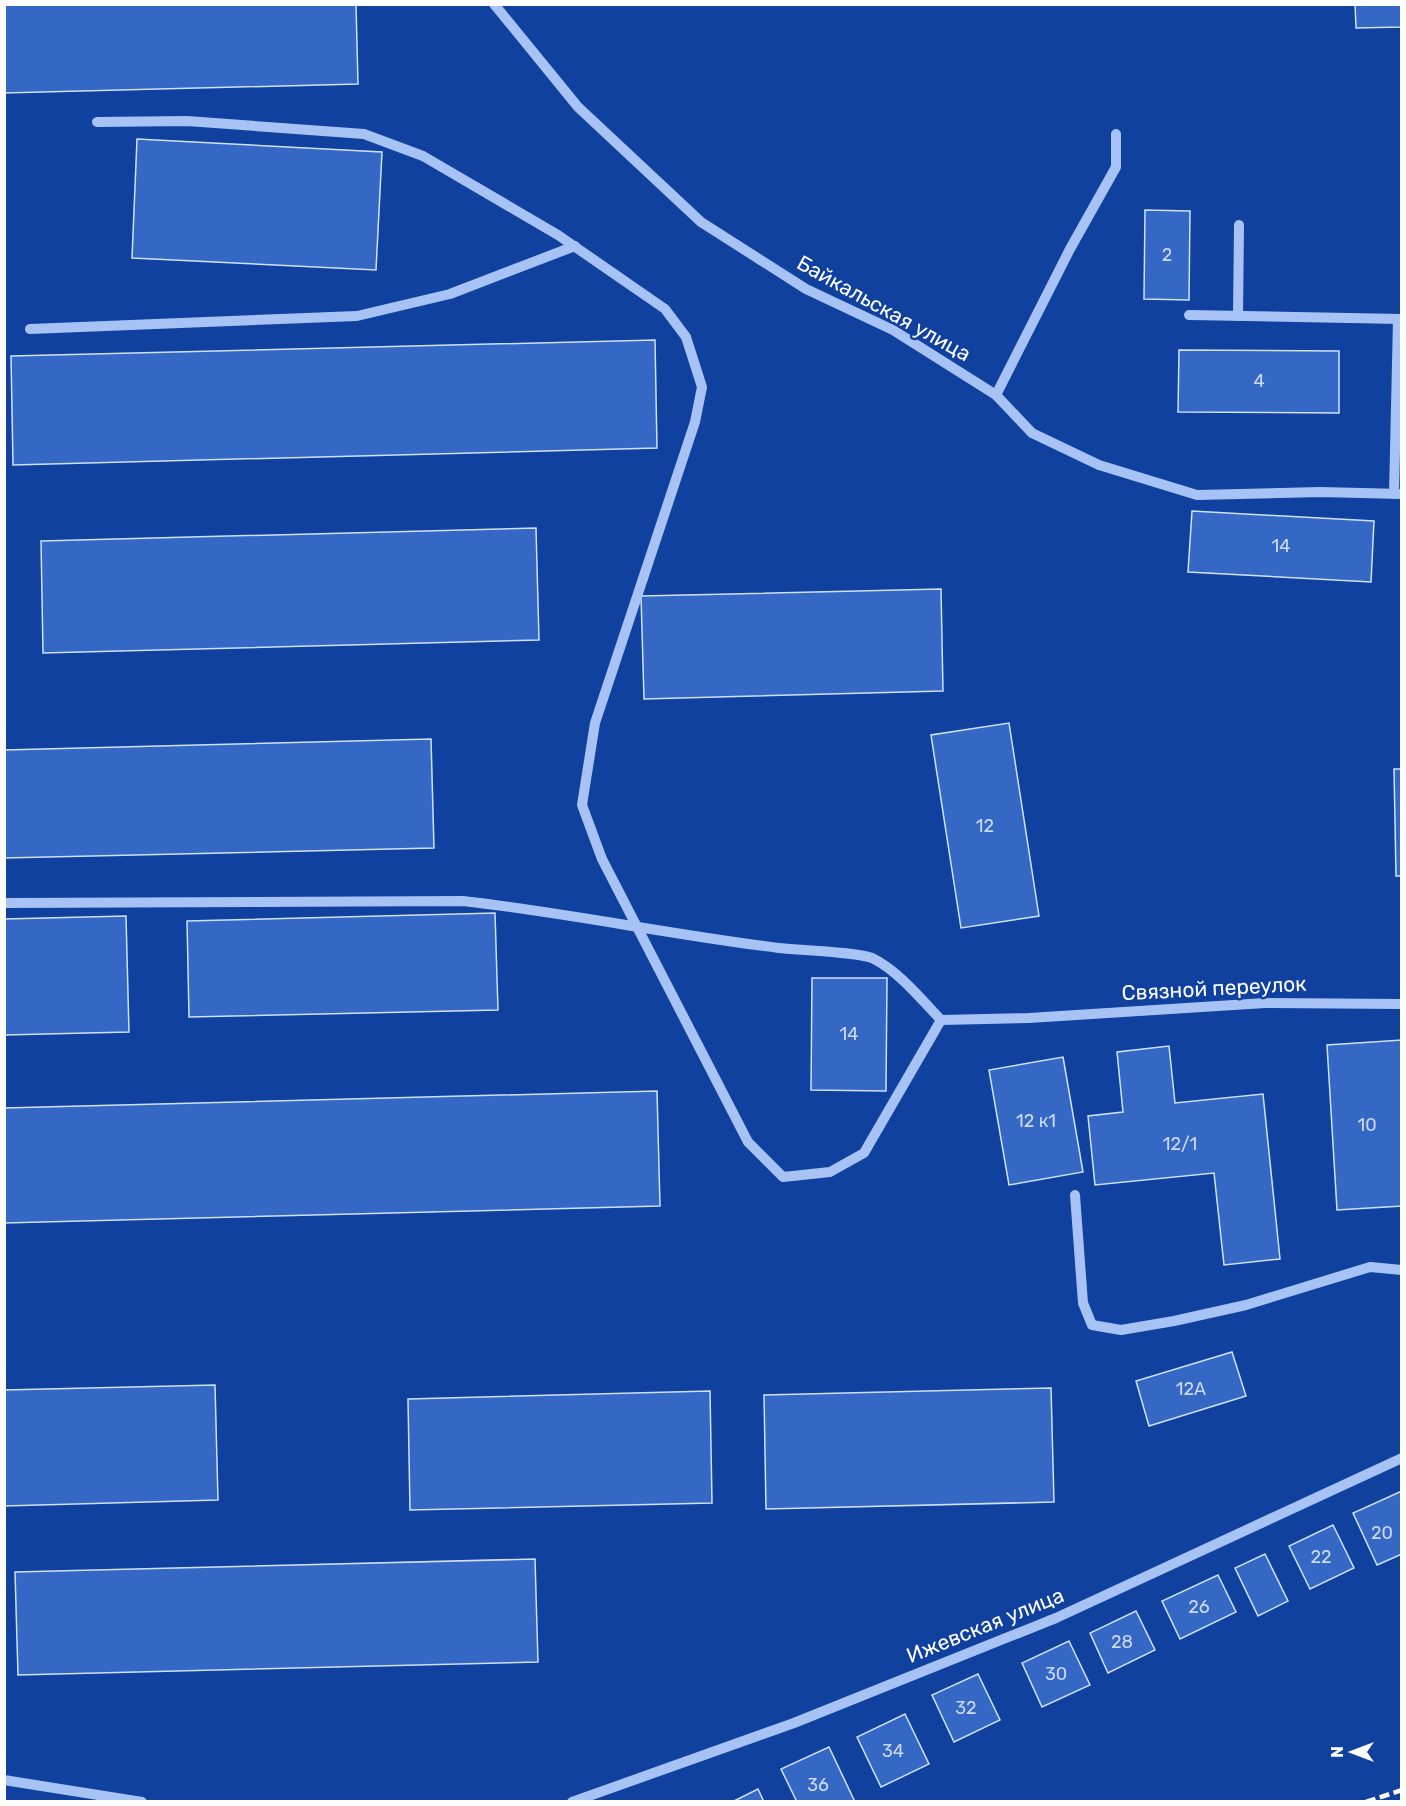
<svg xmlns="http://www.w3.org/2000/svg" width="1406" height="1806" font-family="Rubik,sans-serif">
<rect width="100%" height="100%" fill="#10419f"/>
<g fill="#3468c4" stroke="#d0e1fe" stroke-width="1.5">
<polygon points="4,4 356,4 358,84 4,93"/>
<polygon points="1355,4 1402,4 1402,27 1356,28"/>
<polygon points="137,139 382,152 376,270 132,258"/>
<polygon points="1145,210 1190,211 1189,300 1144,299"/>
<polygon points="655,340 657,448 13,465 11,356"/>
<polygon points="1179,350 1339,351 1339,413 1178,412"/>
<polygon points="1192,511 1374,521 1371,582 1188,572"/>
<polygon points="536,528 539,640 43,653 41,541"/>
<polygon points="941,589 943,691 644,699 641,596"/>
<polygon points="1009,723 1039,916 961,928 931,735"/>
<polygon points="431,739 434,848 4,858 4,750"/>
<polygon points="1394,769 1402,769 1402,876 1396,876"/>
<polygon points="495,913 498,1010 189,1017 187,921"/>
<polygon points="126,916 129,1032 4,1035 4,919"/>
<polygon points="812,978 887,978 886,1091 811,1090"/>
<polygon points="1402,1040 1402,1206 1337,1210 1327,1045"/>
<polygon points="1169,1046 1175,1103 1263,1094 1280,1259 1224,1265 1214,1173 1095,1185 1088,1116 1123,1112 1117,1052"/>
<polygon points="1063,1057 1083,1172 1009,1185 989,1070"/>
<polygon points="657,1091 660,1206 4,1223 4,1108"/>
<polygon points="1232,1352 1246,1396 1149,1426 1136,1381"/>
<polygon points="215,1385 218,1500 4,1506 4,1390"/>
<polygon points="1051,1388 1054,1502 766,1509 764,1395"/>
<polygon points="710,1391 712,1503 410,1510 408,1399"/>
<polygon points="1402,1491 1402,1554 1377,1565 1353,1513"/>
<polygon points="1333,1525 1354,1568 1310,1589 1289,1546"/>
<polygon points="1265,1554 1288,1601 1258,1616 1235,1568"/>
<polygon points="535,1559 538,1662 18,1675 15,1572"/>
<polygon points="1218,1575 1236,1612 1180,1639 1162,1601"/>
<polygon points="1136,1611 1155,1650 1108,1673 1090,1633"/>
<polygon points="1069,1641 1090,1685 1042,1707 1022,1663"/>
<polygon points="978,1674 1000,1720 954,1742 932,1695"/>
<polygon points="905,1714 929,1764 881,1787 857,1737"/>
<polygon points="829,1747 855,1802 797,1802 781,1769"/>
<polygon points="758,1789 764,1802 732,1802"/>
</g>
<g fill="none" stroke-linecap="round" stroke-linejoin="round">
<g stroke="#a7c3f5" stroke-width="10">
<polyline points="494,4 578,107 701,222 806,289 893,330 996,395 1032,433 1099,465 1197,495 1320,492 1402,494"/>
<polyline points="97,122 187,121 364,134 423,156 558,235 665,309 686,337 702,387 695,422 595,723 582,805 602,859 748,1142 783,1177 830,1172 864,1153 941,1020"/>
<polyline points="1189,315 1402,319"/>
<polyline points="1238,316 1239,225"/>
<polyline points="30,329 357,316 450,294 575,246"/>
<polyline points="996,395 1070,249 1116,167 1116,134"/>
<polyline points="1394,494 1398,319"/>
<path d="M4,903L463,901C569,913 673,935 779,948C797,950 862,952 874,959C898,971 922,1000 941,1020L1029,1018L1265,1003L1402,1004"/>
<polyline points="1075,1195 1083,1303 1092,1325 1121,1330 1174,1321 1246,1305 1370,1267 1402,1270"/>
<polyline points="4,1780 142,1802"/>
<polyline points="572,1802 794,1723 1056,1618 1402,1458"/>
</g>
<polyline stroke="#fff" stroke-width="4.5" stroke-dasharray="10 4.5" stroke-linecap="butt" points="1366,1802 1402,1790"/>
</g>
<g text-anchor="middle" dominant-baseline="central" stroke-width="5" stroke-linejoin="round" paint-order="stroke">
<g font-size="18" fill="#ccd9f0">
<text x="1167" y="255">2</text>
<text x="1259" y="381">4</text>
<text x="1281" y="546">14</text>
<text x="985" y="826">12</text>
<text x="849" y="1034">14</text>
<text x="1036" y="1121">12 к1</text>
<text x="1367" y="1125">10</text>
<text x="1180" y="1144">12/1</text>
<text x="1191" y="1389">12А</text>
<text x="1382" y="1533">20</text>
<text x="1321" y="1557">22</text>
<text x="1199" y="1607">26</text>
<text x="1122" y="1642">28</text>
<text x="1056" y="1674">30</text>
<text x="966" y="1708">32</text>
<text x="893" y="1751">34</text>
<text x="818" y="1785">36</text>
</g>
<g font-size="21" fill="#fff" stroke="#10419f">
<text transform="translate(884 308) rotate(29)">Байкальская улица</text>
<text transform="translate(1214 988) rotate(-3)">Связной переулок</text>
<text transform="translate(985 1625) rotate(-22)">Ижевская улица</text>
</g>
</g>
<rect width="1406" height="1806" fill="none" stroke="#ffffff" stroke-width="12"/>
<g transform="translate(1352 1752) rotate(270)" stroke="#10419f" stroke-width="4.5" paint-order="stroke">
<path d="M0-4.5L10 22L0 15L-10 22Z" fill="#ffffff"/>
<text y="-9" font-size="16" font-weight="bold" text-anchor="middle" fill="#ffffff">N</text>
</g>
</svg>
